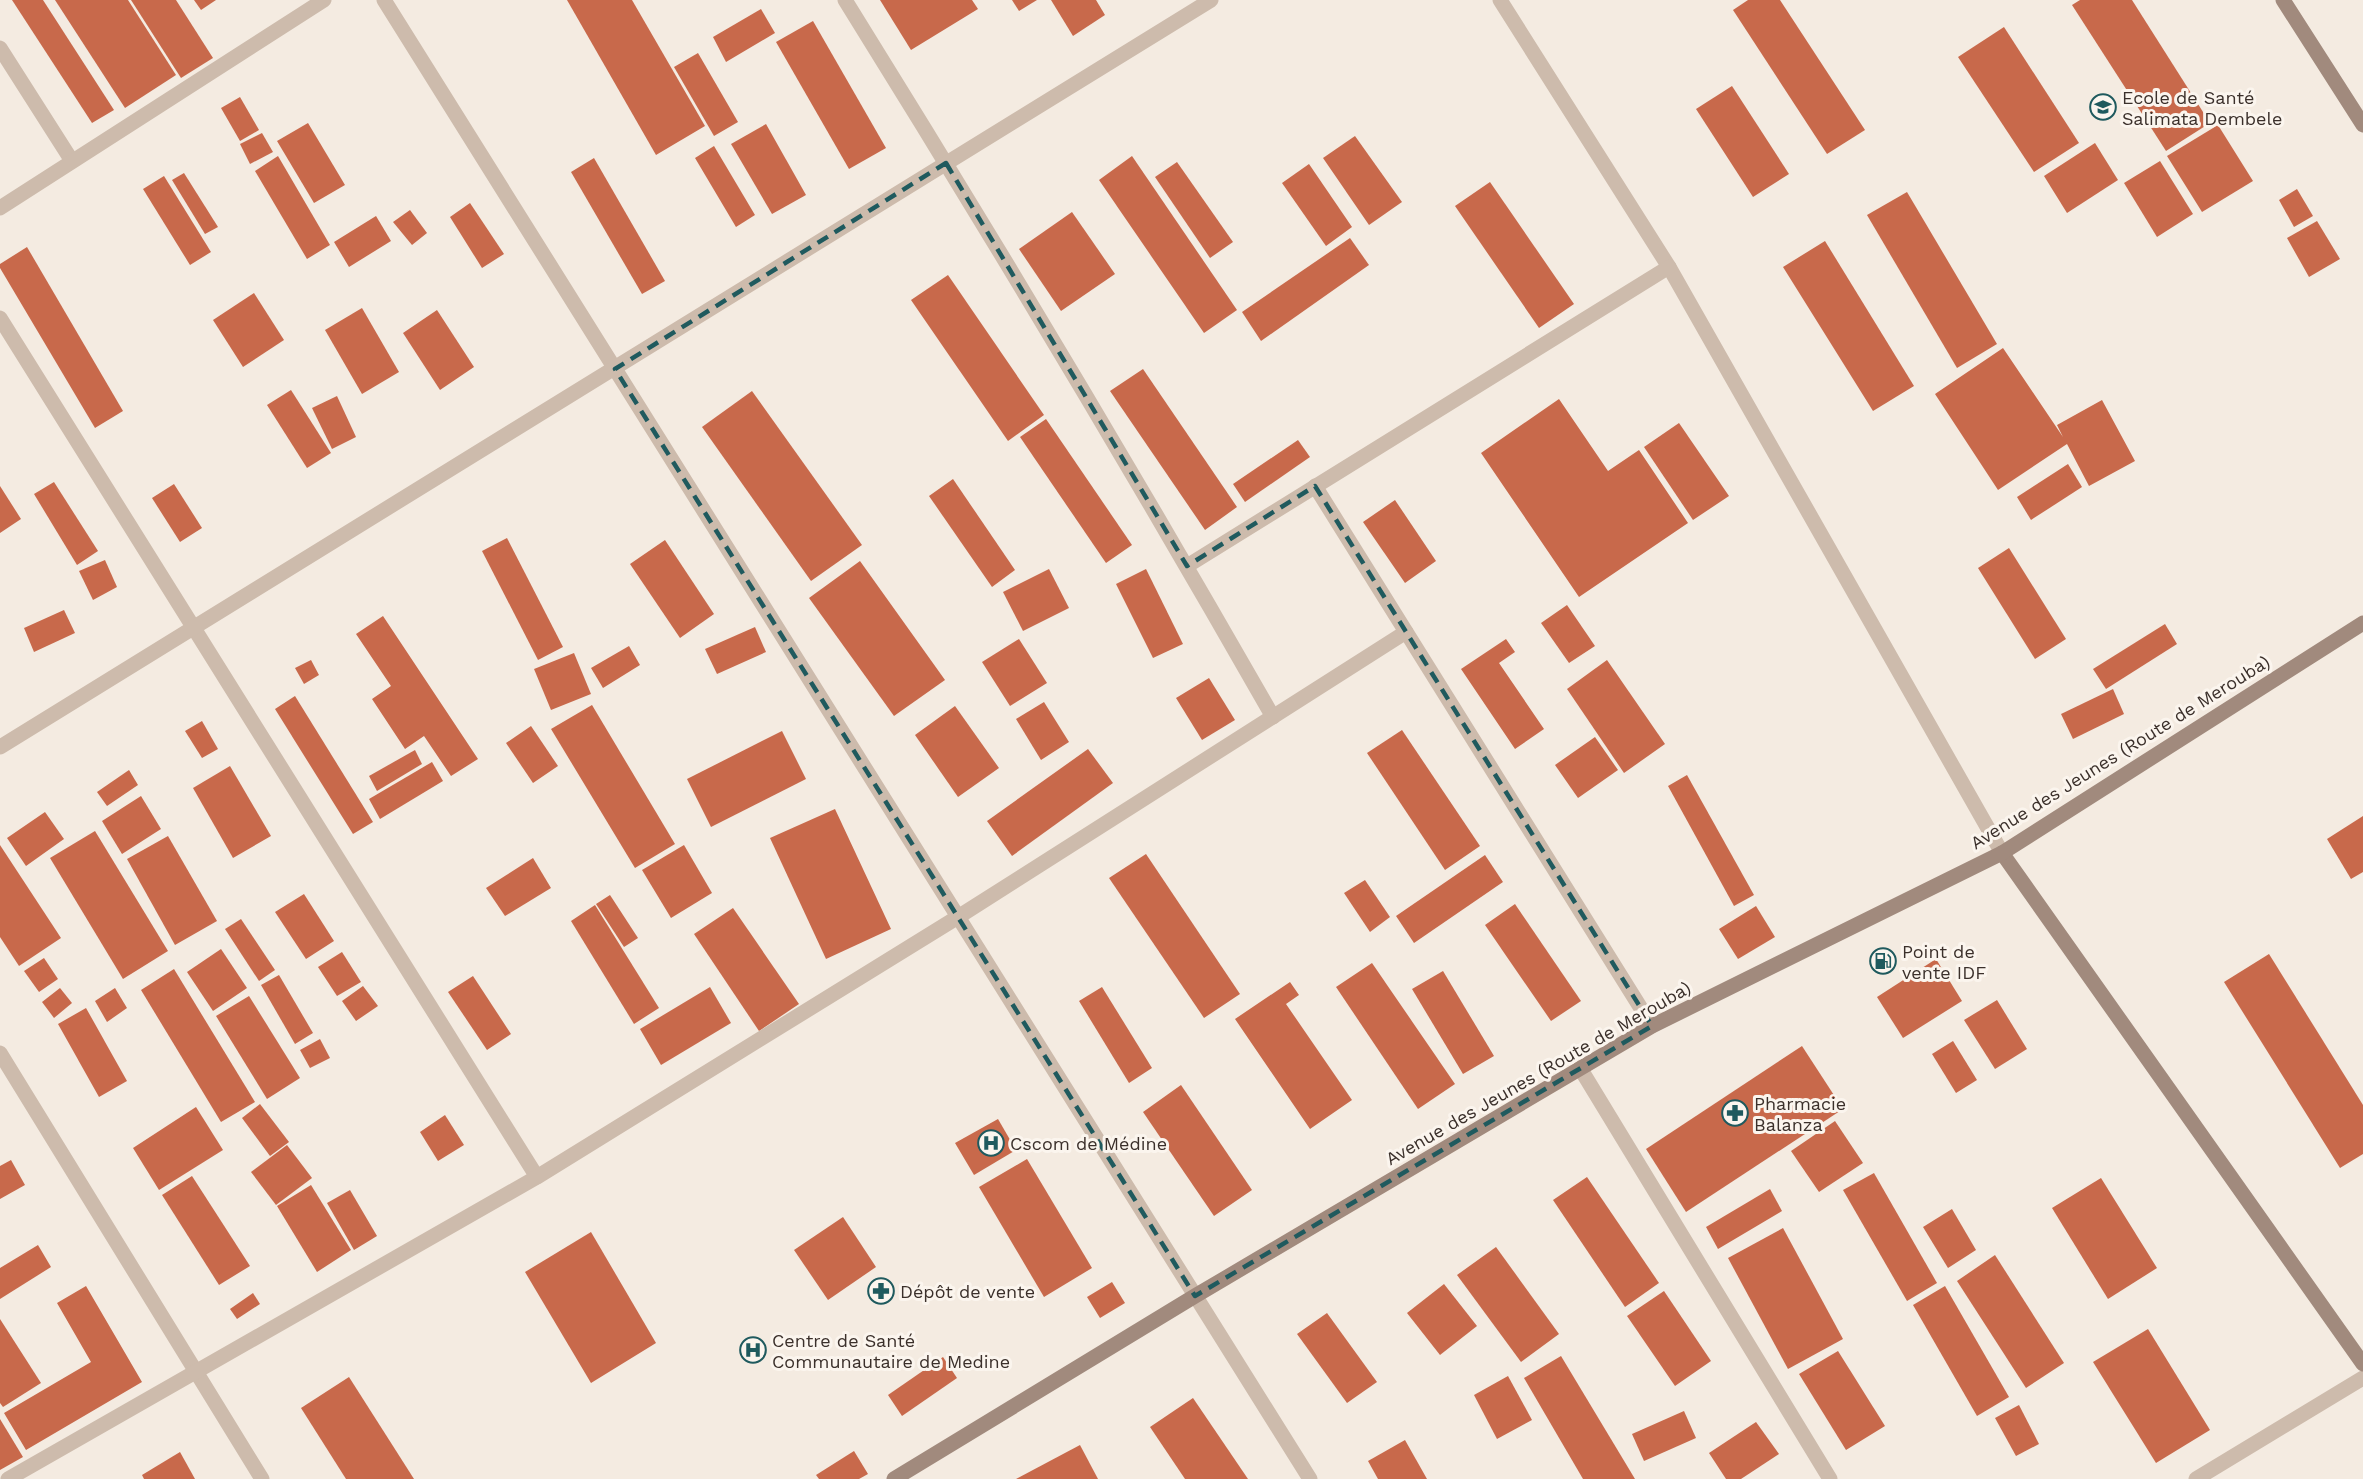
<svg xmlns="http://www.w3.org/2000/svg" width="2363" height="1479" font-family="'Work Sans',sans-serif">
<rect width="100%" height="100%" fill="#f4ebe1"/>
<g fill="#c8694b">
<polygon points="12,0 43,0 114,110 92,123"/>
<polygon points="55,0 128,0 176,75 125,108"/>
<polygon points="131,0 176,0 213,58 181,78"/>
<polygon points="194,0 216,0 201,10"/>
<polygon points="567,0 632,0 705,126 656,155"/>
<polygon points="880,0 972,0 978,9 911,50"/>
<polygon points="1012,0 1037,0 1019,11"/>
<polygon points="1051,0 1096,0 1105,15 1073,36"/>
<polygon points="1748,0 1780,0 1865,130 1827,154 1733,10"/>
<polygon points="2080,0 2132,0 2210,123 2166,151 2072,5"/>
<polygon points="761,9 775,33 726,62 713,37"/>
<polygon points="813,21 886,148 849,169 776,42"/>
<polygon points="2004,27 2079,143 2034,172 1958,57"/>
<polygon points="698,53 738,122 714,136 674,67"/>
<polygon points="1732,86 1789,174 1753,197 1696,109"/>
<polygon points="240,97 259,130 240,141 221,108"/>
<polygon points="308,123 345,185 314,203 277,141"/>
<polygon points="766,124 806,195 772,214 731,144"/>
<polygon points="2218,125 2253,181 2202,212 2167,156"/>
<polygon points="262,133 273,152 250,164 240,144"/>
<polygon points="1355,136 1402,202 1369,225 1323,158"/>
<polygon points="2095,143 2118,180 2067,213 2044,176"/>
<polygon points="714,146 755,215 736,227 695,158"/>
<polygon points="278,156 330,245 307,259 255,171"/>
<polygon points="1132,156 1237,310 1204,333 1099,180"/>
<polygon points="594,158 665,281 642,294 571,172"/>
<polygon points="2160,161 2193,214 2157,237 2124,183"/>
<polygon points="1177,162 1233,242 1210,258 1155,177"/>
<polygon points="1309,164 1352,227 1326,246 1282,183"/>
<polygon points="184,173 218,227 205,234 172,180"/>
<polygon points="164,176 211,252 190,265 143,189"/>
<polygon points="1490,182 1574,304 1539,328 1455,206"/>
<polygon points="2297,189 2313,216 2294,227 2279,200"/>
<polygon points="1907,192 1997,344 1957,368 1867,215"/>
<polygon points="470,203 504,254 482,268 450,217"/>
<polygon points="410,210 427,233 412,245 393,222"/>
<polygon points="1072,212 1115,274 1061,311 1019,249"/>
<polygon points="376,216 391,241 349,267 334,242"/>
<polygon points="2317,221 2340,259 2309,277 2287,238"/>
<polygon points="1350,238 1369,265 1261,341 1242,312"/>
<polygon points="1825,241 1914,386 1873,411 1783,267"/>
<polygon points="27,247 123,411 95,428 0,268 0,264"/>
<polygon points="948,275 1044,415 1008,441 911,300"/>
<polygon points="254,293 284,340 243,367 213,320"/>
<polygon points="362,308 399,372 362,394 325,330"/>
<polygon points="437,310 474,367 440,390 403,333"/>
<polygon points="2003,348 2063,437 2057,425 2102,400 2135,461 2089,486 2067,444 1998,490 1935,394"/>
<polygon points="1143,369 1237,507 1205,530 1110,391"/>
<polygon points="291,390 331,453 307,468 267,405"/>
<polygon points="752,391 862,545 811,581 702,427"/>
<polygon points="337,396 356,437 332,449 312,408"/>
<polygon points="1559,399 1608,471 1639,450 1688,523 1579,597 1481,453"/>
<polygon points="1046,419 1132,545 1106,563 1020,437"/>
<polygon points="1679,423 1729,496 1693,520 1644,447"/>
<polygon points="1298,440 1310,457 1245,502 1233,484"/>
<polygon points="2068,464 2082,487 2031,520 2017,497"/>
<polygon points="953,479 1015,570 992,587 929,496"/>
<polygon points="54,482 98,551 77,565 34,494"/>
<polygon points="174,484 202,528 180,542 152,498"/>
<polygon points="0,486 21,519 0,533"/>
<polygon points="1395,500 1436,561 1405,583 1363,522"/>
<polygon points="507,538 563,647 538,660 482,551"/>
<polygon points="665,540 714,614 680,638 630,564"/>
<polygon points="2009,548 2066,639 2035,659 1978,568"/>
<polygon points="105,560 117,587 93,600 79,571"/>
<polygon points="860,561 945,680 894,716 809,598"/>
<polygon points="1049,569 1069,608 1023,631 1003,592"/>
<polygon points="1146,569 1183,644 1153,658 1116,584"/>
<polygon points="1567,605 1595,646 1569,663 1541,623"/>
<polygon points="64,610 75,633 34,652 24,628"/>
<polygon points="383,616 478,759 451,776 424,736 405,749 372,699 391,686 356,634"/>
<polygon points="2165,624 2177,644 2106,689 2093,669"/>
<polygon points="755,627 766,652 717,674 705,649"/>
<polygon points="1019,639 1047,683 1010,706 982,662"/>
<polygon points="1506,639 1515,652 1499,663 1544,729 1515,749 1461,669"/>
<polygon points="629,646 640,665 603,688 591,668"/>
<polygon points="574,653 591,694 551,710 534,669"/>
<polygon points="311,660 319,675 304,684 295,668"/>
<polygon points="1607,660 1665,744 1624,773 1567,689"/>
<polygon points="1209,678 1235,720 1202,740 1176,698"/>
<polygon points="2113,689 2124,714 2073,739 2061,714"/>
<polygon points="295,696 373,822 353,834 275,709"/>
<polygon points="1044,702 1069,742 1041,760 1016,719"/>
<polygon points="592,705 675,844 635,868 551,729"/>
<polygon points="955,706 999,768 958,797 915,735"/>
<polygon points="202,721 218,749 202,758 185,731"/>
<polygon points="531,726 558,766 533,783 506,743"/>
<polygon points="1402,730 1480,846 1445,870 1367,753"/>
<polygon points="782,731 806,779 711,827 687,779"/>
<polygon points="1595,737 1618,770 1578,798 1555,765"/>
<polygon points="1088,749 1113,783 1012,856 987,821"/>
<polygon points="415,750 422,764 377,791 369,776"/>
<polygon points="432,762 443,781 380,819 369,799"/>
<polygon points="230,766 271,836 233,858 193,788"/>
<polygon points="129,770 138,785 107,806 97,792"/>
<polygon points="1687,775 1754,895 1734,906 1668,786"/>
<polygon points="141,796 161,829 122,854 102,821"/>
<polygon points="835,809 891,929 826,959 770,838"/>
<polygon points="45,812 64,839 26,866 7,838"/>
<polygon points="2363,816 2363,872 2351,879 2327,839"/>
<polygon points="95,831 168,951 123,979 50,858"/>
<polygon points="168,836 217,921 175,945 127,859"/>
<polygon points="0,845 61,938 19,966 0,937"/>
<polygon points="684,845 712,893 671,918 642,870"/>
<polygon points="1146,854 1240,994 1204,1018 1109,878"/>
<polygon points="1485,855 1503,882 1414,943 1396,916"/>
<polygon points="533,858 551,888 505,916 486,888"/>
<polygon points="1365,880 1390,917 1370,932 1344,893"/>
<polygon points="304,894 334,941 306,959 275,912"/>
<polygon points="610,895 638,938 624,947 596,904"/>
<polygon points="1515,904 1581,1001 1551,1021 1485,925"/>
<polygon points="595,905 659,1008 634,1024 571,921"/>
<polygon points="1756,906 1775,937 1738,959 1719,929"/>
<polygon points="733,908 799,1004 759,1031 694,934"/>
<polygon points="241,919 275,970 259,981 225,929"/>
<polygon points="221,949 247,988 213,1011 187,972"/>
<polygon points="342,952 361,982 337,996 318,967"/>
<polygon points="2269,954 2363,1105 2363,1154 2340,1168 2224,982"/>
<polygon points="44,958 58,979 39,992 24,971"/>
<polygon points="1936,959 1962,1001 1903,1038 1877,997"/>
<polygon points="1372,963 1455,1084 1418,1109 1336,987"/>
<polygon points="174,969 255,1102 221,1122 141,990"/>
<polygon points="1443,971 1494,1056 1463,1074 1412,989"/>
<polygon points="279,975 313,1033 295,1044 261,985"/>
<polygon points="473,976 511,1034 487,1050 448,992"/>
<polygon points="1290,982 1299,995 1286,1004 1352,1100 1310,1129 1235,1019"/>
<polygon points="363,986 378,1006 356,1021 342,1001"/>
<polygon points="710,987 731,1023 661,1065 640,1029"/>
<polygon points="1102,987 1152,1068 1129,1083 1079,1001"/>
<polygon points="60,988 72,1003 54,1018 42,1002"/>
<polygon points="115,988 127,1008 107,1022 95,1001"/>
<polygon points="249,996 300,1078 267,1099 216,1016"/>
<polygon points="1997,1000 2027,1049 1995,1069 1964,1020"/>
<polygon points="86,1008 127,1081 99,1097 58,1024"/>
<polygon points="320,1039 330,1058 310,1068 300,1050"/>
<polygon points="1953,1041 1977,1080 1956,1093 1932,1054"/>
<polygon points="1802,1046 1843,1109 1686,1212 1646,1149"/>
<polygon points="1181,1085 1252,1190 1214,1216 1143,1112"/>
<polygon points="260,1104 289,1142 270,1156 242,1118"/>
<polygon points="196,1107 223,1150 159,1190 133,1148"/>
<polygon points="445,1115 464,1145 438,1161 420,1132"/>
<polygon points="998,1119 1016,1150 974,1175 955,1143"/>
<polygon points="1835,1121 1863,1163 1819,1192 1791,1151"/>
<polygon points="287,1145 312,1178 276,1205 251,1172"/>
<polygon points="1027,1159 1092,1268 1044,1297 979,1187"/>
<polygon points="11,1160 25,1185 0,1199 0,1166"/>
<polygon points="1874,1173 1937,1283 1907,1301 1843,1190"/>
<polygon points="192,1176 250,1266 219,1285 162,1195"/>
<polygon points="1587,1177 1659,1283 1625,1307 1553,1200"/>
<polygon points="2101,1178 2157,1268 2108,1299 2052,1208"/>
<polygon points="311,1185 351,1250 317,1272 277,1206"/>
<polygon points="1770,1189 1782,1211 1718,1249 1706,1227"/>
<polygon points="350,1190 377,1236 354,1250 327,1203"/>
<polygon points="1952,1209 1976,1250 1948,1268 1923,1227"/>
<polygon points="843,1217 876,1267 828,1300 794,1250"/>
<polygon points="1783,1228 1843,1339 1788,1369 1728,1258"/>
<polygon points="591,1232 656,1343 591,1383 525,1272"/>
<polygon points="38,1245 51,1267 0,1299 0,1268"/>
<polygon points="1496,1247 1559,1334 1521,1362 1457,1275"/>
<polygon points="1995,1255 2064,1363 2026,1388 1957,1281"/>
<polygon points="1112,1282 1125,1303 1100,1318 1087,1297"/>
<polygon points="1444,1284 1477,1326 1440,1355 1407,1313"/>
<polygon points="86,1286 142,1382 26,1450 4,1413 91,1362 57,1303"/>
<polygon points="1945,1286 2009,1397 1977,1416 1913,1305"/>
<polygon points="1664,1291 1711,1361 1675,1386 1627,1316"/>
<polygon points="253,1293 260,1304 237,1319 230,1309"/>
<polygon points="1327,1313 1377,1382 1347,1403 1297,1334"/>
<polygon points="0,1319 41,1383 3,1407 0,1403"/>
<polygon points="2148,1329 2210,1430 2156,1463 2093,1362"/>
<polygon points="1838,1351 1885,1426 1846,1450 1799,1374"/>
<polygon points="1561,1356 1635,1479 1583,1479 1524,1378"/>
<polygon points="943,1357 957,1378 902,1416 888,1395"/>
<polygon points="1508,1376 1532,1420 1497,1439 1474,1395"/>
<polygon points="349,1377 414,1479 346,1479 301,1408"/>
<polygon points="1193,1398 1248,1479 1185,1479 1150,1427"/>
<polygon points="2019,1405 2039,1444 2016,1456 1995,1418"/>
<polygon points="1684,1411 1696,1438 1644,1461 1632,1434"/>
<polygon points="0,1419 23,1457 0,1470"/>
<polygon points="1756,1422 1779,1454 1741,1479 1726,1479 1709,1453"/>
<polygon points="1405,1440 1427,1479 1378,1479 1368,1461"/>
<polygon points="1080,1445 1098,1479 1016,1479"/>
<polygon points="854,1451 868,1474 859,1479 819,1479 816,1475"/>
<polygon points="180,1452 195,1479 144,1479 142,1475"/>
</g>
<g fill="none" stroke-linecap="round" stroke-linejoin="round">
<g stroke="#cdbbac" stroke-width="15">
<polyline points="384,0 1310,1479"/>
<path d="M845,0C992,236 1135,475 1273,717"/>
<polyline points="1500,0 1669,267 2002,853"/>
<polyline points="0,48 72,161"/>
<polyline points="0,208 324,0"/>
<polyline points="0,318 537,1177"/>
<polyline points="1315,486 1652,1026"/>
<polyline points="1187,566 1669,267"/>
<polyline points="0,747 1211,0"/>
<polyline points="0,1053 262,1479"/>
<polyline points="1580,1068 1830,1479"/>
<polyline points="8,1479 537,1177 958,917 1406,632"/>
<polyline points="2196,1479 2363,1378"/>
</g>
<g stroke="#a18a7d" stroke-width="15">
<polyline points="2283,0 2363,125"/>
<polyline points="2002,853 2363,1364"/>
<polyline points="894,1479 1195,1296 1652,1026 2002,853 2363,623"/>
</g>
</g>
<path fill="none" stroke="#1f5a5e" stroke-width="4.5" stroke-dasharray="12 8" stroke-linejoin="round" d="M946,163L1187,566L1315,486L1652,1026L1195,1296L615,369Z"/>
<defs>
<g id="school-ring" transform="scale(1.35)"><circle r="9.5" fill="#fbf5ee" stroke="#1f5a5e" stroke-width="1.5"/><path d="M0-5L7-2L0 1L-7-2ZM-4 1L0 2.5L4 1V4Q0 6-4 4Z" fill="#1f5a5e"/></g>
<g id="fuel-ring" transform="scale(1.35)"><circle r="9.5" fill="#fbf5ee" stroke="#1f5a5e" stroke-width="1.5"/><path d="M-5.5-6h7V0h2V4h1.3V-2.5L3-4.5l.8-.8L6-3V5H2.5V1h-1V6h-7ZM-4.2-4.7v3.2H.2V-4.7Z" fill="#1f5a5e"/></g>
<g id="pharmacy-ring" transform="scale(1.35)"><circle r="9.5" fill="#fbf5ee" stroke="#1f5a5e" stroke-width="1.5"/><path d="M-2-6h4v4h4v4h-4v4h-4v-4h-4v-4h4Z" fill="#1f5a5e"/></g>
<g id="hospital-ring" transform="scale(1.35)"><circle r="9.5" fill="#fbf5ee" stroke="#1f5a5e" stroke-width="1.5"/><path d="M-5-5h3v3.5h4V-5h3V5h-3V1.5h-4V5h-3Z" fill="#1f5a5e"/></g>
</defs>
<g fill-rule="evenodd">
<use href="#school-ring" x="2103" y="107"/>
<use href="#fuel-ring" x="1883" y="961"/>
<use href="#pharmacy-ring" x="1735" y="1113"/>
<use href="#hospital-ring" x="991" y="1143"/>
<use href="#pharmacy-ring" x="881" y="1291"/>
<use href="#hospital-ring" x="753" y="1350"/>
</g>
<g text-anchor="middle" dominant-baseline="central" stroke-width="6" stroke-linejoin="round" paint-order="stroke">
<g font-size="18" fill="#3b302b" stroke="#fbf5ee" text-anchor="start">
<text x="2122" y="97">Ecole de Santé<tspan x="2122" dy="21">Salimata Dembele</tspan></text>
<text x="1902" y="951">Point de<tspan x="1902" dy="21">vente IDF</tspan></text>
<text x="1754" y="1103">Pharmacie<tspan x="1754" dy="21">Balanza</tspan></text>
<text x="1010" y="1143">Cscom de Médine</text>
<text x="900" y="1291">Dépôt de vente</text>
<text x="772" y="1340">Centre de Santé<tspan x="772" dy="21">Communautaire de Medine</tspan></text>
</g>
<g font-size="18" fill="#3b302b" stroke="#fbf5ee">
<text transform="translate(2120 752) rotate(-32)">Avenue des Jeunes (Route de Merouba)</text>
<text transform="translate(1538 1073) rotate(-30)">Avenue des Jeunes (Route de Merouba)</text>
</g>
</g>
</svg>
